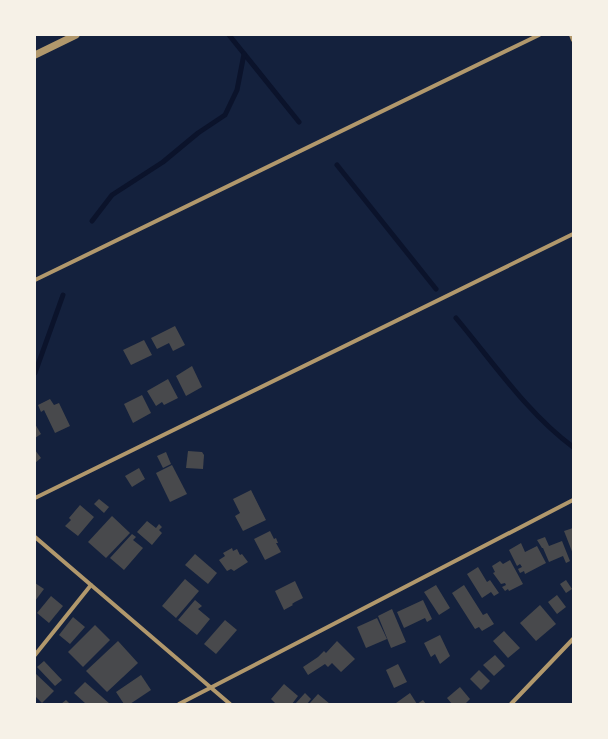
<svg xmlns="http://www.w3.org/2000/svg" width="608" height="739" font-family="Ubuntu,sans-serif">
<rect width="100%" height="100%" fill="#14213d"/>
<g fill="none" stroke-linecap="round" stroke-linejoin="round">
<g stroke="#0b132b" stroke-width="5">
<polyline points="229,35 299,122"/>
<polyline points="337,165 436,289"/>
<polyline points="92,221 112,195 163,162 198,133 225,115 237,90 244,54"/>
<path d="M456,318C493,362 527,413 573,447"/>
<polyline points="35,373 63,295"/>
</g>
</g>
<g fill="#48494c">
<polygon points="175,326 185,345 173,351 169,343 157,349 151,338"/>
<polygon points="144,340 152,355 131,365 123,350"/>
<polygon points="192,366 202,387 186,396 176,376"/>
<polygon points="168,379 178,398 164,405 162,402 156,406 147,391"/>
<polygon points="142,395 151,413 133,423 124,404"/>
<polygon points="50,399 54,405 59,403 70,426 55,433 44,410 41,412 38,405"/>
<polygon points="35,424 41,434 35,438"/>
<polygon points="35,450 41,458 35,463"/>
<polygon points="188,451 202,452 204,455 203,469 186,468"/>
<polygon points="166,452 171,464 163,468 157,456"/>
<polygon points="172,465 187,494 170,502 156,473"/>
<polygon points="139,468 145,479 132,487 125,476"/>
<polygon points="251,490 266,520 243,531 235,516 240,513 233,499"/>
<polygon points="99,499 109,507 104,513 94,504"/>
<polygon points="80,505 94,517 78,536 65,526 71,520 69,518"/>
<polygon points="112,516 130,533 106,558 88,542"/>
<polygon points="147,521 156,528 159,524 162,527 159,530 162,533 152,545 137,532"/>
<polygon points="573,528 573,554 564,531"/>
<polygon points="270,531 274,539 276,538 278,543 276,543 281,552 265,560 254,539"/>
<polygon points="132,534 136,537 133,540 143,548 124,570 110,558"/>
<polygon points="545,537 549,546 562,541 570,561 566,563 563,556 549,562 543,548 542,548 537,540"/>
<polygon points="521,543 525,552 537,546 546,563 525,574 524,571 520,573 518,569 522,567 520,564 517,566 509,550"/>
<polygon points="232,548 233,551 237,549 240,555 242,554 248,562 234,571 231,569 227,571 219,560 225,556 223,553"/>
<polygon points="195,554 217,573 208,584 185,565"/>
<polygon points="510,560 523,584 509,591 508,589 505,591 502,587 506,585 505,583 501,584 493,573 495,572 492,566 500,561 503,564"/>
<polygon points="478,567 487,582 490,580 499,593 494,596 491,592 482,598 467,574"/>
<polygon points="185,579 199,591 176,618 162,606"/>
<polygon points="566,580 572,589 566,593 560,584"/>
<polygon points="295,581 303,598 295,602 292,604 293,605 284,610 275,591"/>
<polygon points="35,583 44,589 35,601"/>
<polygon points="436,585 450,608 439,615 424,592"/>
<polygon points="464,585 483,615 487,613 494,624 482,631 479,627 475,629 452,593"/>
<polygon points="557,595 566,607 557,614 548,602"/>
<polygon points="51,596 63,606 49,623 37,613"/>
<polygon points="195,600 202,606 198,609 210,619 197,635 178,620"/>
<polygon points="423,600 432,619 427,622 425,618 404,628 397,612"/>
<polygon points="540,605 556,624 536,641 520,623"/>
<polygon points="392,609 406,642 391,648 378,616"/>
<polygon points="73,617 85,627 70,644 59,635"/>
<polygon points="377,618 387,639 366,648 357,627"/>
<polygon points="225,620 237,630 216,654 204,644"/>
<polygon points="95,625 110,640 83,667 68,652"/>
<polygon points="504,631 520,648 508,658 493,641"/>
<polygon points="440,635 450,656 440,664 435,654 431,657 424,643"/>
<polygon points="118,641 138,663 107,692 86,671"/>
<polygon points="337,641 355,659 341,672 332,663 328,667 325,664 308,675 303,667 318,657 324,651 326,653"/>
<polygon points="495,655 505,666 494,676 483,665"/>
<polygon points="44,661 62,680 55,686 37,667"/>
<polygon points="398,664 407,682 394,688 386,670"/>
<polygon points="479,670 490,681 481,690 470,679"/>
<polygon points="35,673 54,691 42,703 35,696"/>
<polygon points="141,675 151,690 130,704 124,704 116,692"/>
<polygon points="85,682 110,704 86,704 74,693"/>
<polygon points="284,684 298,696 292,704 276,704 271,699"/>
<polygon points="460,687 470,699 465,704 452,704 447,698"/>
<polygon points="305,693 311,699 307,704 295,704"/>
<polygon points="410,693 417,704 397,704 396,703"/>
<polygon points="318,694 330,704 309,704"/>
<polygon points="66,700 70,704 61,704"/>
<polygon points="423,700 426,704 417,704"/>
</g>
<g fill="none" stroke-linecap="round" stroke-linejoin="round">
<g stroke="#b1986c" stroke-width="4">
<polyline points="571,35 573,40"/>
<polyline points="35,280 539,35"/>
<polyline points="35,498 573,234"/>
<polyline points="35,537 230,704"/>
<polyline points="35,655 91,585"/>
<polyline points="179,704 573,500"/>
<polyline points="511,704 573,639"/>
</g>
<polyline stroke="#b1986c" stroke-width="7" points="35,55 76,35"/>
</g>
<rect width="608" height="739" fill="none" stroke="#f6f1e7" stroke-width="72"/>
</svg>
